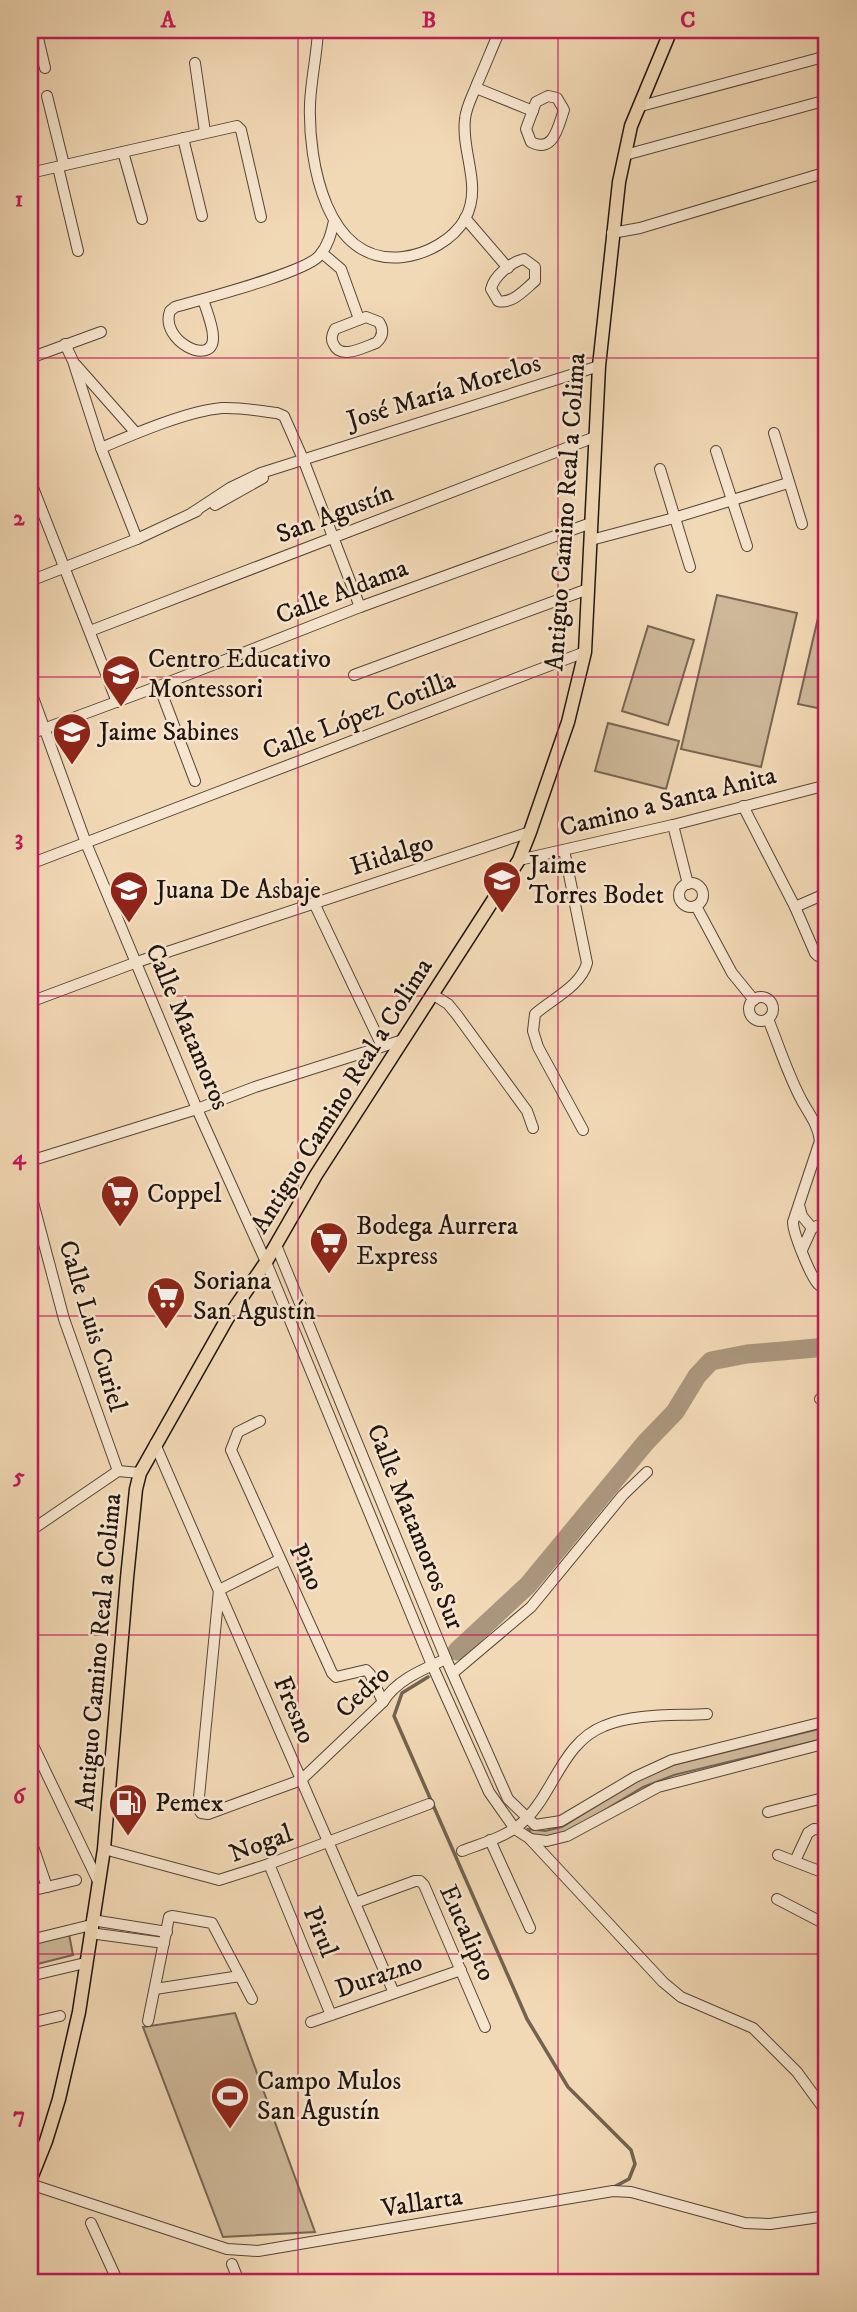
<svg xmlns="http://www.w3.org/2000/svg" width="857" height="2312" font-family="'IM FELL DW Pica',serif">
<rect width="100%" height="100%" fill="#f2d9b5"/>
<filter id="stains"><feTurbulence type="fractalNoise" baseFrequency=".00286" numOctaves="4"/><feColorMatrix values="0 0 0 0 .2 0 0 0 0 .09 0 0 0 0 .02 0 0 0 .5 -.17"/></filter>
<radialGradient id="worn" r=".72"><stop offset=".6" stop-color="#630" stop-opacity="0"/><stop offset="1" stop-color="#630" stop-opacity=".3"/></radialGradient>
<g fill="#ceb899" stroke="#766654" stroke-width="2">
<polygon points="827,579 827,710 798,704"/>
<polygon points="717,595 797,613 761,767 681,749"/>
<polygon points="648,626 694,640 668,725 622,711"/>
<polygon points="608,723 679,741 666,789 595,771"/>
<polygon points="827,1727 827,1738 674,1775 643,1787 565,1834 548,1838 534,1837 528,1829 545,1831 562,1827 638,1780 673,1765"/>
<polygon points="69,1934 73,1955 30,1966 30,1944"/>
<polygon points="235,2013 315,2232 223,2237 143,2027"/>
</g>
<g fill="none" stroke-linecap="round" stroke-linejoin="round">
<g stroke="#726251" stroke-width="3.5">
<polyline points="454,1656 457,1651"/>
<polyline points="428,1677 402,1693 394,1716 527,2019 568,2087 631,2150 635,2164 629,2179 612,2188"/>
</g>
<polyline stroke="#aa967d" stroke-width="19" points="457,1651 528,1585 646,1442 675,1412 697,1376 711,1361 747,1354 827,1347"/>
<g stroke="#544539" stroke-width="12">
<g id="minor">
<polyline points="36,30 45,68"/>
<polyline points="119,30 120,30"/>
<path d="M318,30C317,55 311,79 310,104C308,161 326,266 403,257C427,254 453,240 465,219C483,186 461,153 465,119C466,107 473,95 477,84C485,66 492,48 500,30"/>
<polyline points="195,63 205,132"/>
<polyline points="476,88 533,111"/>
<polyline points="47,96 64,165"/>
<path d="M548,96L557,98L564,110C558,126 554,154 531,142L526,129L536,102Z"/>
<polyline points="641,106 827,56"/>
<polyline points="183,138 202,216"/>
<polyline points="123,152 142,219"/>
<polyline points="625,155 827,100"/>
<polyline points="58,167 78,251"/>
<polyline points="30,173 237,126 241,130 261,217"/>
<polyline points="465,218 508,268"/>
<polyline points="612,233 640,228 827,172"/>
<polyline points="322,253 341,269 359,319"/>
<path d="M524,259L535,267V281C524,290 513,304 498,301L491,289C494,276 511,262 524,259Z"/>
<polyline points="30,262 33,271"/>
<path d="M203,299C206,310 213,325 213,337C214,368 159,341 170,311L175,307C202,299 304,273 319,256C328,246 331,234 334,221"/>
<path d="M366,317L379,322C384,330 383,337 376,343C364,347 341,360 334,345C330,339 332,334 335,329Z"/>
<polyline points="65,344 73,361 101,448 137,539"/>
<polyline points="30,358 101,332"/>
<polyline points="76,365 136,433"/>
<polyline points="774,433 802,524"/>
<path d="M101,448C134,434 187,411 222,408C240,407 259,411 277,413L284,416L303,459L360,607"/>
<polyline points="716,451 747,546"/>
<polyline points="660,469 690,567"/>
<polyline points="30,480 117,702"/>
<polyline points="215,505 263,478"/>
<polyline points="192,513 230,488 261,473 599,366"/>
<polyline points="591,540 674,518 788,483"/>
<polyline points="30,581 137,539 197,511"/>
<polyline points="90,631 595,437"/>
<polyline points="354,675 588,589"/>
<polyline points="159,686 195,781"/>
<polyline points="30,689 86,843 197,1109 266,1262 432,1665 489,1792 515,1829 529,1838 663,1982 681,1997 753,2028 797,2072 827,2113"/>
<polyline points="30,734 159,686 360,607 591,523"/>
<polyline points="743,806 795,907 815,953 818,956 827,955"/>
<polyline points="673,825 688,884"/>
<path d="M564,850L587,963C581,986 552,999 535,1014L533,1031L538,1047L583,1130"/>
<polyline points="519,860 673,825 827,785"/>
<polyline points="30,864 585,652"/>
<circle cx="691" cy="895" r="12"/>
<polyline points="314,903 382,1046"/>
<polyline points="696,906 732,973 754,1000"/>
<polyline points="795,907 827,893"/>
<polyline points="432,994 448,1004 457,1015 527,1111 533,1128"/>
<circle cx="761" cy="1009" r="12"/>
<polyline points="30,1002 137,962 530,832"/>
<path d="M768,1019C779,1046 788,1075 802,1101C810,1115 818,1125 820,1141L793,1222C793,1233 810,1275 818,1284C820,1286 825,1289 827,1291"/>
<polyline points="30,1161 197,1109 255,1087 403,1040"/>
<polyline points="30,1191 64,1319 118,1471"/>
<polyline points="799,1205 802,1216 812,1228 802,1250"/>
<polyline points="812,1228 827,1222"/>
<polyline points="276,1245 446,1659 508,1799 535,1825 561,1821 635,1777 672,1760 827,1721"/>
<polyline points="820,1399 827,1396"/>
<polyline points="260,1421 238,1432 231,1450 332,1673 336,1677 366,1670 370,1674 383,1702"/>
<polyline points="155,1444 394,1993"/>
<polyline points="30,1531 118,1471 140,1473"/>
<path d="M279,1560L219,1590L198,1807L201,1813L208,1814L301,1780L383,1702C396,1680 424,1669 446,1659"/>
<polyline points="453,1673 531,1607 623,1495 647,1472"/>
<polyline points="30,1739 98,1881"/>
<polyline points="768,1812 827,1797"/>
<polyline points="30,1838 47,1887"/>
<polyline points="530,1839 547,1841 567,1836 658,1787 827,1743"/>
<polyline points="490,1840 530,1928"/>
<polyline points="104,1849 219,1880 269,1864 429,1804"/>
<path d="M462,1851C483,1843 509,1836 525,1820C554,1792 563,1742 604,1726C635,1713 674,1716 707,1714"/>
<polyline points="778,1855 827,1874"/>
<polyline points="795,1861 808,1833 814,1829 827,1830"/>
<polyline points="269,1864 331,2015"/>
<polyline points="30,1891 76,1880"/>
<polyline points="777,1899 827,1925"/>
<polyline points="355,1903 415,1881 420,1881 424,1885 485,2027"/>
<polyline points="92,1920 167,1932"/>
<polyline points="90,1933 164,1943"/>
<polyline points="30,1940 91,1925"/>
<polyline points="30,1976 85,1963"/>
<polyline points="155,1989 240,1976 252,1999"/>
<polyline points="148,2021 169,1917 172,1916 212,1923 240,1976"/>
<polyline points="311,2022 461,1970"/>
<polyline points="30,2023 60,2016"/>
<polyline points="30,2184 227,2249 258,2251 613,2191 631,2192 745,2223 770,2224 827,2216"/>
<polyline points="91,2223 118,2282"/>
<polyline points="232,2264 239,2282"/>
</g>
</g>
<g stroke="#1f1410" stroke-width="15">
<polyline id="major" points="30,2181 46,2141 59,2099 79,2012 104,1849 127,1578 136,1489 140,1473 227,1319 266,1262 316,1175 519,860 530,832 568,722 585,652 599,366 619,182 631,126 671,30"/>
</g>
<use href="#minor" stroke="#f7e6cf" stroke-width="10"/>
<use href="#major" stroke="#f2d9b5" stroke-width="12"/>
</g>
<path fill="none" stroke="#c2185b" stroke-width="2" stroke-opacity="0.55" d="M298,30V2282M558,30V2282M30,358H827M30,677H827M30,996H827M30,1316H827M30,1635H827M30,1954H827"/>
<defs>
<g id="school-pin" transform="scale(2.0125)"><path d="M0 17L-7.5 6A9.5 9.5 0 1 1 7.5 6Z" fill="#8f2418" stroke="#f7e6cf"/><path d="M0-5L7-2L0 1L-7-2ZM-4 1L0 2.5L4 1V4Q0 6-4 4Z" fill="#fff"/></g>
<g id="supermarket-pin" transform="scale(2.0125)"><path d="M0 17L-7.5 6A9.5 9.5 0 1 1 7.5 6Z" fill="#8f2418" stroke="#f7e6cf"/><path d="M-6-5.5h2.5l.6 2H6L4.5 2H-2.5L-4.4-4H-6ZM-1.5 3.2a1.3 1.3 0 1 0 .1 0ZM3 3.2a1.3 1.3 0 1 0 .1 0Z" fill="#fff"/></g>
<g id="fuel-pin" transform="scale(2.0125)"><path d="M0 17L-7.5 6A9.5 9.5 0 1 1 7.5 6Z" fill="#8f2418" stroke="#f7e6cf"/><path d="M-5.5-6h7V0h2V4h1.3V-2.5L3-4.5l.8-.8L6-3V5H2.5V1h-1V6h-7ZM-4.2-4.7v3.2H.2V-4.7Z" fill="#fff"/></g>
<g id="stadium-pin" transform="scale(2.0125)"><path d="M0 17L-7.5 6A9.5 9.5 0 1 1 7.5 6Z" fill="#8f2418" stroke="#f7e6cf"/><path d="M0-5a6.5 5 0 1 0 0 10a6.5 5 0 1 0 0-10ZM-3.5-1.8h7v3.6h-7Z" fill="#fff"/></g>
</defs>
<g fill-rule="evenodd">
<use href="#school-pin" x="121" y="674"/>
<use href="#school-pin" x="72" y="732"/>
<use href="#school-pin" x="502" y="880"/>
<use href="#school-pin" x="129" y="890"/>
<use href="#supermarket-pin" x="120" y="1194"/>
<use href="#supermarket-pin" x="329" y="1241"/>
<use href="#supermarket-pin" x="166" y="1296"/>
<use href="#fuel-pin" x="128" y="1803"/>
<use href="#stadium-pin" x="230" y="2096"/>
</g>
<g text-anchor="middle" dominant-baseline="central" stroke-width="5" stroke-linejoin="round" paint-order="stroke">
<g font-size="26" fill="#1f1410" stroke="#f7e6cf">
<text transform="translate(444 392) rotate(-17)">José María Morelos</text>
<text transform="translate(566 512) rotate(-86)">Antiguo Camino Real a Colima</text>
<text transform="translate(335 514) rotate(-21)">San Agustín</text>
<text transform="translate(342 592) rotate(-21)">Calle Aldama</text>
<text transform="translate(359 716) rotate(-21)">Calle López Cotilla</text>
<text transform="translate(668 802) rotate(-14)">Camino a Santa Anita</text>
<text transform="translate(392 855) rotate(-18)">Hidalgo</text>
<text transform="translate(187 1027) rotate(67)">Calle Matamoros</text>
<text transform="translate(342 1096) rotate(-58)">Antiguo Camino Real a Colima</text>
<text transform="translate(92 1326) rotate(73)">Calle Luis Curiel</text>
<text transform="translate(415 1527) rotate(68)">Calle Matamoros Sur</text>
<text transform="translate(306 1567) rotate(65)">Pino</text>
<text transform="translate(99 1652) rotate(-85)">Antiguo Camino Real a Colima</text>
<text transform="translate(363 1692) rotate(-43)">Cedro</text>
<text transform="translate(294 1710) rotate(67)">Fresno</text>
<text transform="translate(261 1844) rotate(-20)">Nogal</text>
<text transform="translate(320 1932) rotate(68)">Pirul</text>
<text transform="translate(467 1933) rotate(66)">Eucalipto</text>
<text transform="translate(379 1976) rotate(-19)">Durazno</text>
<text transform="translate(422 2203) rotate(-9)">Vallarta</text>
</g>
<g font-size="26" fill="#1f1410" stroke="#f7e6cf" text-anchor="start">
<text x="148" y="659">Centro Educativo<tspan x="148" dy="30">Montessori</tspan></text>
<text x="99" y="732">Jaime Sabines</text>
<text x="529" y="865">Jaime<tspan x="529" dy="30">Torres Bodet</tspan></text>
<text x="156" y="890">Juana De Asbaje</text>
<text x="147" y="1194">Coppel</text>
<text x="356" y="1226">Bodega Aurrera<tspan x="356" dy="30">Express</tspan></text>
<text x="193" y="1281">Soriana<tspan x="193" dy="30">San Agustín</tspan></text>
<text x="155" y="1803">Pemex</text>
<text x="257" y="2081">Campo Mulos<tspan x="257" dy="30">San Agustín</tspan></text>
</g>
</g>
<rect width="857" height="2312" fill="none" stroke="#f2d9b5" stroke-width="77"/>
<rect x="38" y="38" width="780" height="2236" fill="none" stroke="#c2185b" stroke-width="2.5"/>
<g font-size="23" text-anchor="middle" font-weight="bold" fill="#c2185b">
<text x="168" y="27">A</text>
<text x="429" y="27">B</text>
<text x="688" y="27">C</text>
<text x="19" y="206">1</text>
<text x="19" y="525">2</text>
<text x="19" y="845">3</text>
<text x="19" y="1164">4</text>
<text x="19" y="1483">5</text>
<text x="19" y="1803">6</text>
<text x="19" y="2122">7</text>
</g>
<rect width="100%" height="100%" filter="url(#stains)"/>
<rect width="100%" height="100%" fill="url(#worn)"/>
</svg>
